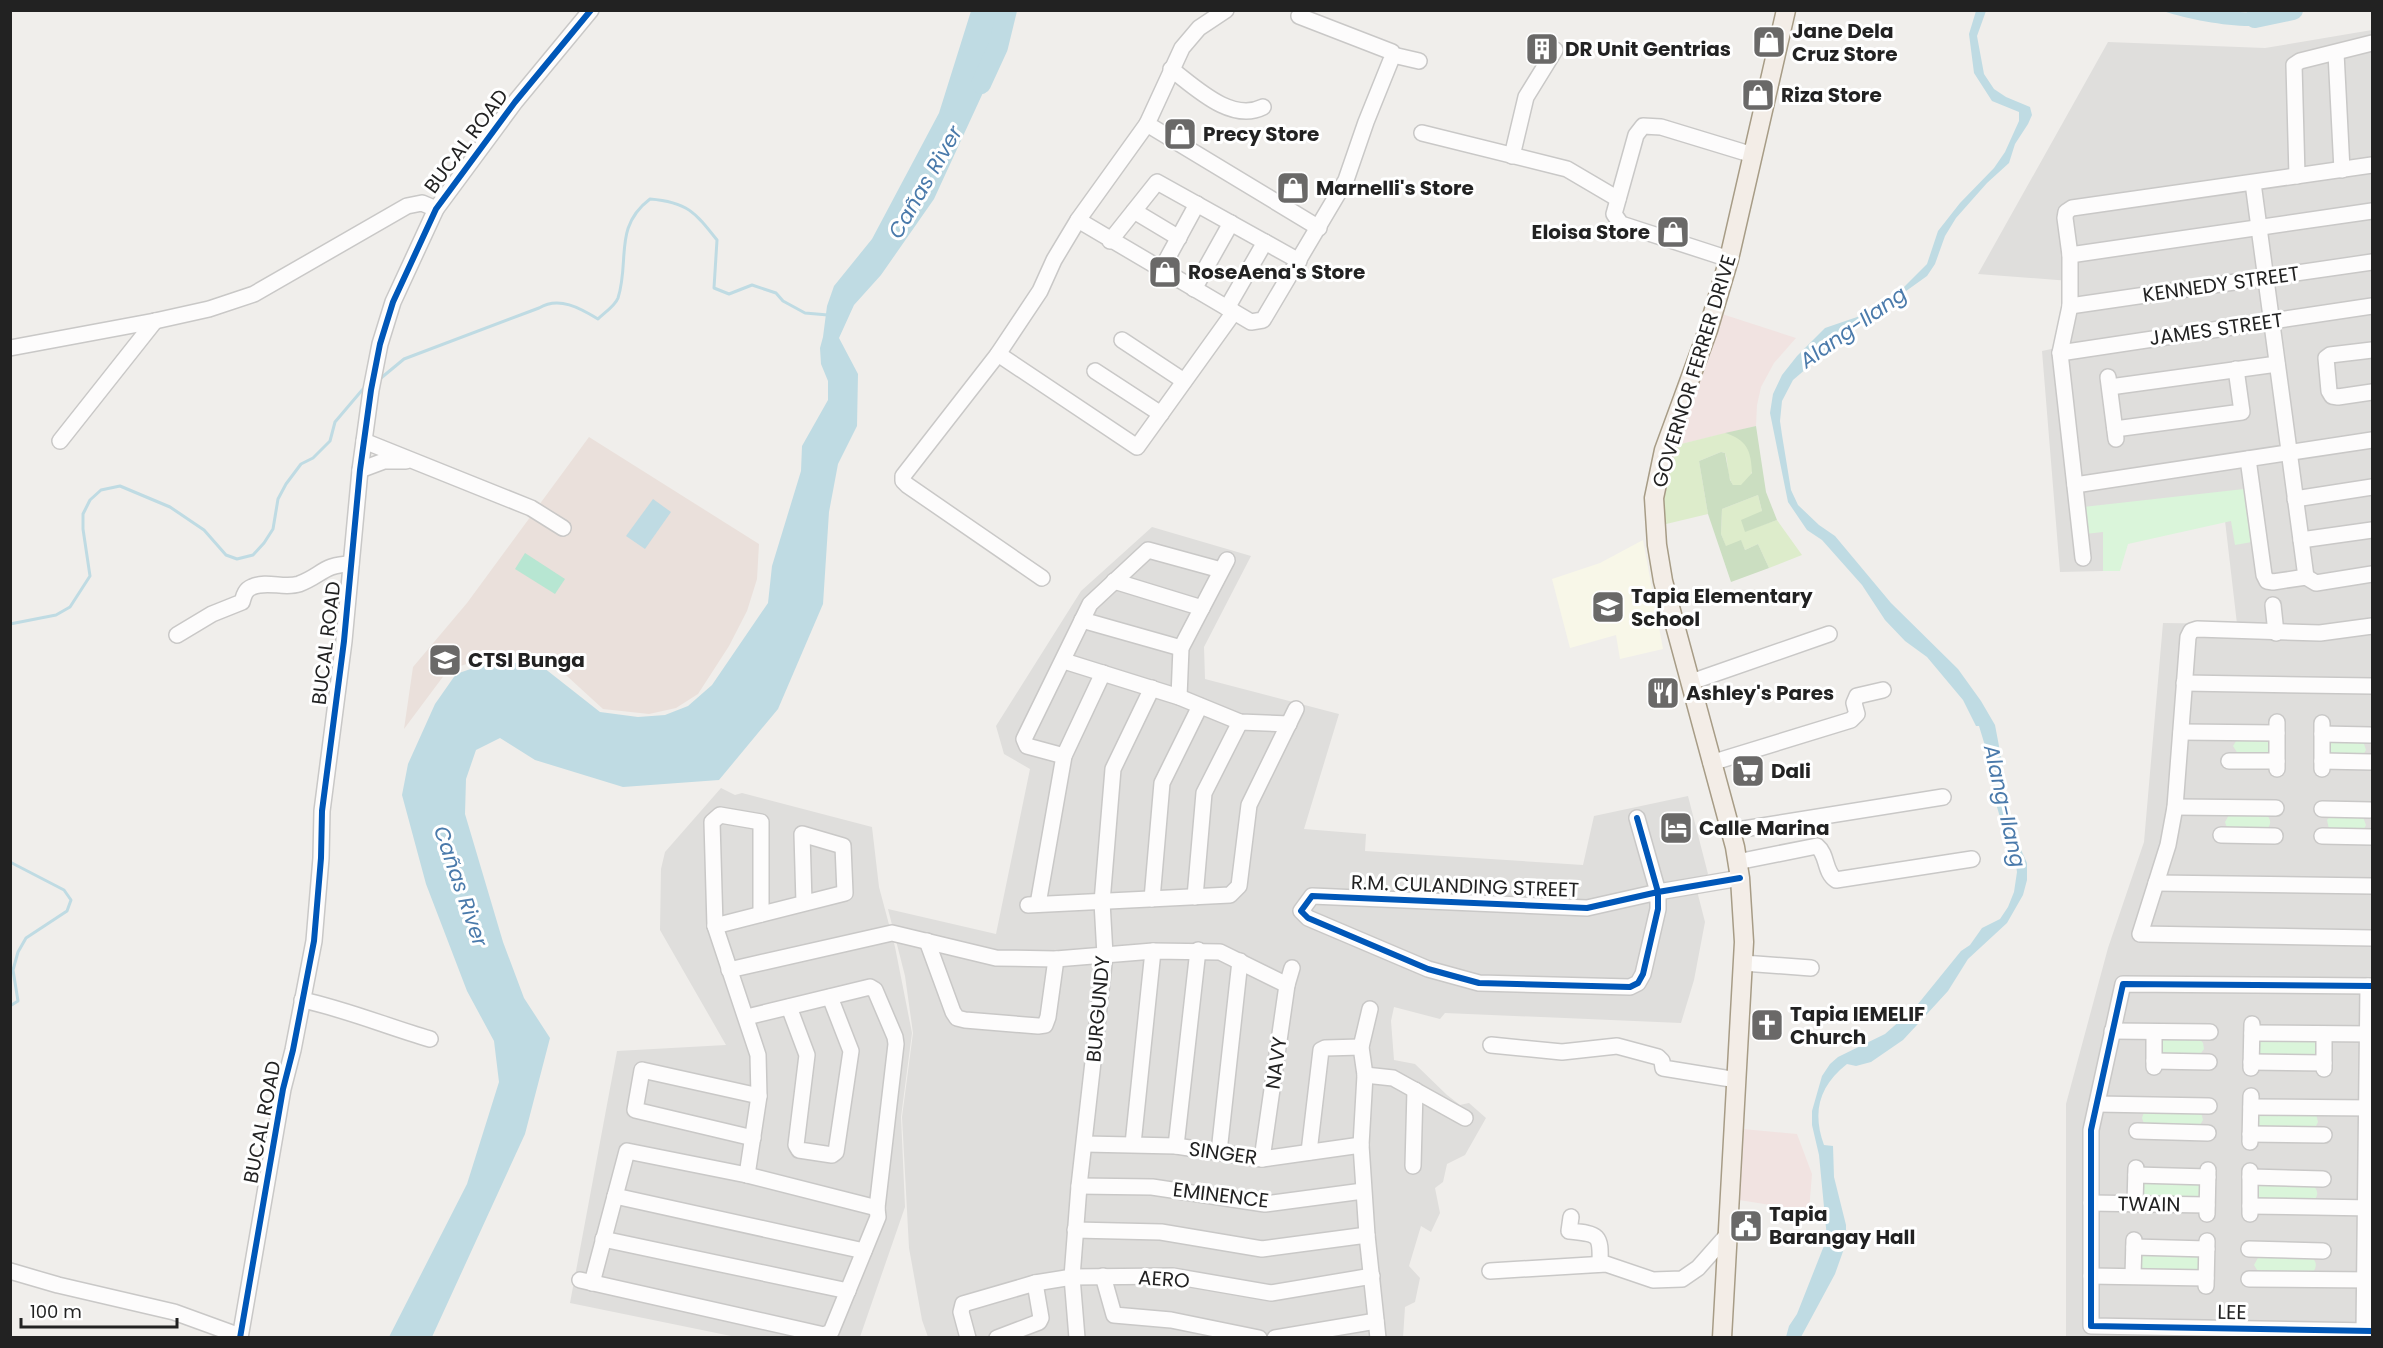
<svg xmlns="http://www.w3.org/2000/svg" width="2383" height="1348" font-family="Poppins,sans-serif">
<rect width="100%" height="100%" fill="#f0eeeb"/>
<g fill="#dfdedc">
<polygon points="2372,30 2372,1337 2066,1337 2066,1104 2108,948 2144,842 2163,623 2237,624 2224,512 2103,527 2103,571 2060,572 2042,351 2056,348 2070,281 1978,274 2108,42 2265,48"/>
<polygon points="1152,527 1251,556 1204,647 1205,679 1339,714 1304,829 1366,834 1365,851 1583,865 1594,816 1688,796 1708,874 1696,887 1705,922 1694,980 1681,1023 1445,1013 1440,1019 1394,1007 1391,1021 1394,1060 1415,1064 1447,1095 1460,1105 1469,1103 1486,1118 1465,1155 1447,1164 1443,1182 1435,1188 1440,1213 1431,1232 1421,1226 1409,1266 1420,1278 1415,1302 1405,1307 1403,1338 928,1337 922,1320 909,1248 902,1117 913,1033 905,976 888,909 996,934 1030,769 1004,754 996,726 1081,591"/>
<polygon points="721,788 735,795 742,793 872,827 879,887 895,947 912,1033 901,1117 905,1207 860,1337 736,1337 570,1303 617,1051 726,1045 660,930 661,869 665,852"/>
</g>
<g fill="#f1e3e1">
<polygon points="1722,314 1796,338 1774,363 1761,387 1757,405 1756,426 1677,445"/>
<polygon points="1743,1129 1797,1134 1812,1174 1809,1211 1739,1200"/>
</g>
<polygon fill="#f8f7e8" points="1643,540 1663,649 1620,659 1616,635 1570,648 1552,579 1600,563"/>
<polygon fill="#eae0db" points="589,437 759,544 757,579 747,611 729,646 698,694 676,708 649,714 603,709 556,666 507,651 448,670 404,729 413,667 467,603"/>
<g fill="#ddeccb">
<path d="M1725,433C1730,434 1735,435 1740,438C1749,444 1755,465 1751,475C1749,480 1745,482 1741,486L1733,485C1726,475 1729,464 1725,453L1721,452L1699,461L1708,514L1662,525L1664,499L1677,445Z"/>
<polygon points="1758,495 1762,511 1745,531 1777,520 1802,555 1769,568 1758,544 1745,550 1741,541 1726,547 1721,534 1722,509"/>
</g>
<path fill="#cbdec1" d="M1756,426L1766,492L1777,520L1745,532L1741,520L1762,511L1758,495L1722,509L1721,534L1726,546L1741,540L1745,550L1758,544L1769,568L1731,582L1708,514L1699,461L1721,452L1725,453L1730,480L1733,485H1741L1752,473C1751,450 1747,440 1725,433Z"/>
<g fill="#daf5da">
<polygon points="2244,489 2252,542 2235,545 2231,521 2128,544 2120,571 2103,571 2103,532 2085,534 2083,507"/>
<polygon points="2238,738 2269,740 2271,751 2269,754 2238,754 2233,746"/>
<polygon points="2363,741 2366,750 2363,755 2329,754 2329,742"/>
<path d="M2230,813L2265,814C2271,818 2272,824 2267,829L2227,828L2225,822Z"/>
<polygon points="2331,815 2363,817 2366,825 2363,831 2329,829 2327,820"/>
<polygon points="2163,1038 2199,1038 2203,1043 2204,1049 2199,1056 2163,1055 2161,1052 2161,1040"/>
<polygon points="2261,1040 2314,1040 2318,1044 2318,1053 2313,1057 2262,1056 2257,1051 2259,1042"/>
<polygon points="2144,1112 2201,1112 2203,1120 2200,1125 2144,1124 2142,1118"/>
<polygon points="2258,1114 2316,1114 2318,1122 2315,1128 2261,1128 2257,1123"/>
<polygon points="2145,1182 2200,1184 2201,1196 2199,1198 2143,1197 2142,1184"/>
<path d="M2260,1184L2312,1185C2318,1189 2319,1195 2314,1200L2260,1201L2256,1196V1189Z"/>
<polygon points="2143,1255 2195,1255 2200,1259 2198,1270 2143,1271 2139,1266"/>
<path d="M2259,1256L2311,1257C2317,1261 2317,1267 2313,1272L2259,1273L2254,1265Z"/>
</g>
<polygon fill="#b7e6d2" points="525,553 565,579 555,594 515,569"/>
<g fill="#bfdbe3">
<polygon points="971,11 1003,11 987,84 934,199 881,275 854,305 839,338 858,374 857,426 838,464 829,512 823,604 778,709 719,780 623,787 535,760 500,738 476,750 466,779 465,814 503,942 524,998 550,1038 525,1134 432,1337 389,1337 467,1184 499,1082 494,1041 467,991 426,884 402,795 408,764 435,704 456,674 491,662 539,664 600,712 638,717 665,715 688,706 712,685 768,603 772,566 801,471 802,446 828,400 828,381 821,364 820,348 823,337 827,306 834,286 872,239 939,113"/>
<path d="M1976,11H1986L1977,36L1984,74L1994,89L2006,97L2030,107L2032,115L2028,124L2015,144L2009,163L1987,183L1956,218L1945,236L1935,264L1927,276L1849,332L1793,380L1782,401L1780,421L1782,435L1791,490L1798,505L1819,525L1835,536L1891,603L1958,669L1981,701L1995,725L2002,762L2007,807L2013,832L2027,863V880L2023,895L2007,923L1968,959L1948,991L1916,1026L1903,1040L1871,1062L1856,1066L1847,1064C1819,1086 1812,1112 1824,1145L1833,1146L1834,1177L1846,1225V1243L1835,1274L1801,1337H1786L1789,1326L1797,1314L1827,1238L1819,1155L1812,1125V1111L1822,1076L1830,1064L1838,1057L1885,1034L1902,1019L1918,1004L1961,951L1970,945L1982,928L2000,919L2008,907L2014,892L2017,872L2014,853L2005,834L1994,797L1986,749L1979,726H1976L1963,700L1927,657L1905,641L1885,620L1862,585L1822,540L1807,530L1788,502L1770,413L1773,394L1782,375L1797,356L1825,328L1860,316L1902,289L1927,264L1938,231L1960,203L1994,168L2005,152L2019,121V112L1992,101L1974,73L1969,34Z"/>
<path d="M2224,11L2256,13L2281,11L2282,20C2271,21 2260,25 2250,26C2224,26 2187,19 2163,11Z"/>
<polygon points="653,499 671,512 645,549 626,536"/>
</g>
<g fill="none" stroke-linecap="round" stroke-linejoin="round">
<g stroke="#bfdbe3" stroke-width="3">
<path d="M381,378L404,359L539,308C559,296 580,308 598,319C604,313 615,306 618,298C630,261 613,227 650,199C687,202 695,212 717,240L714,288L729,294L752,285L776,293L783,301L805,313L828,315"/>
<polyline points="10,624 56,615 70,607 90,576 83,529 83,514 90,500 101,490 120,486 170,507 204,530 226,555 237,559 253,555 264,543 273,529 278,499 286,484 301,464 313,458 330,441 335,422 363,389"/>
<polyline points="10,862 64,890 71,900 67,911 26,938 18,952 13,970 18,1001 10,1006"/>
</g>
<g stroke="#bfdbe3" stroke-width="20">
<polyline points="2255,18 2293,10"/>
<polyline points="981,84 998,47 1007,10"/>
</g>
<g stroke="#c9c8c7" stroke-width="18">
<g id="minor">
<polyline points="1226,10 1199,28 1182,48 1147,124 1319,228"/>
<polyline points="2336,53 2342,170"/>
<polyline points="1393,55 1419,61"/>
<path d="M1171,69C1195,87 1231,123 1263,107"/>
<polyline points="1422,133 1567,169 1618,199"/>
<polyline points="1512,156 1526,97 1555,50"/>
<polyline points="2297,176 2294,65 2300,61 2372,43"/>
<polyline points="2253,183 2306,577"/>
<polyline points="1134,211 1179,238"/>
<polyline points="1078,220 1251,322 1263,320 1346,180 1366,122 1393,55 1392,52 1299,16"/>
<polyline points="1110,241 1157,182 1299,261"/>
<polyline points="2070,255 2372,211"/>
<polyline points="1729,259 1621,224 1614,214 1636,135 1643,126 1661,127 1753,155"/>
<polyline points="1161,270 1197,204"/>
<polyline points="1194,289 1231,223"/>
<polyline points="2070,306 2372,262"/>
<polyline points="1227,308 1265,242"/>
<polyline points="1122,340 1184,381"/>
<polyline points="10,348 155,321 209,309 254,294 407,206 422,203 436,209"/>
<polyline points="2372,350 2330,355 2326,358 2329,391 2332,396 2338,397 2372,392"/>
<polyline points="2060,353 2372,306"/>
<polyline points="998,354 1137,447 1234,312"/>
<polyline points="1095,371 1161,414"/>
<polyline points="2108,377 2116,439"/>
<polyline points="2110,387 2277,364"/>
<polyline points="2115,429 2242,412 2236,369"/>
<polyline points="60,441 155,321"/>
<polyline points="364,441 531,508 563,528"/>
<polyline points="2248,459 2264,575 2267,581 2273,582 2306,577 2316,583 2372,574"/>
<polyline points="360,470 384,461 406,461"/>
<polyline points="2075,485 2372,440"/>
<polyline points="2295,499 2372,487"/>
<polyline points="2301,540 2372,530"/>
<polyline points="2083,558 2060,353 2070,306 2070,255 2065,218 2066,212 2072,208 2372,165"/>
<polyline points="1042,578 907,485 903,481 903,476 998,354 1040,291 1054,260 1078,220 1147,124"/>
<polyline points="1114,581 1202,608"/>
<polyline points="2273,605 2276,633"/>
<polyline points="1082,620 1181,648"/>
<polyline points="2372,626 2320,633 2197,629 2191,631 2188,637 2175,807 2168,845 2140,934 2372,938"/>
<path d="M177,635L212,614L242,602C244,595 245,590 252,587C267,580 284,589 299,584C321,576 324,564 351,564"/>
<polyline points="1064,661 1179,697 1240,722 1289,724"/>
<polyline points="1691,682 1829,634"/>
<polyline points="2184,683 2372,686"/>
<polyline points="1179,697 1181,648 1227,560"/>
<polyline points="2181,732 2277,733"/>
<polyline points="2322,734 2370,735"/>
<polyline points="1064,756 1027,746 1024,739 1090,604 1148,550 1221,570"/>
<polyline points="2229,761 2277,761"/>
<polyline points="2322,761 2372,762"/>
<polyline points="1711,763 1851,720 1857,714 1854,703 1857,696 1883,690"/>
<polyline points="2277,769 2277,722"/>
<polyline points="2322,769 2322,723"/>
<polyline points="2175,807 2276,808"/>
<polyline points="2322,809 2370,810"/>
<polyline points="1637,818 1658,892 1658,909 1643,974 1638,983 1630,987 1479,983 1428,969 1308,918 1301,911 1312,896 1587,908 1658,892 1740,878"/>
<polyline points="1731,831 1943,797"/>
<polyline points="2221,835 2275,836"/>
<polyline points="2322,836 2372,837"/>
<path d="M1737,862L1817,846C1828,855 1824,872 1836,880L1972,859"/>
<polyline points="2156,883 2372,886"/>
<polyline points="1195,897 1204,793 1240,722"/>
<polyline points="1152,899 1162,783 1200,706"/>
<polyline points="1038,904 1064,756 1103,673"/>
<polyline points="1028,905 1230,895 1239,886 1249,805 1296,709"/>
<polyline points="715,926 845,893 843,846 802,834 804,903"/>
<polyline points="927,941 953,1012 957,1018 965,1020 1038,1026 1045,1025 1048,1017 1056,959"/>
<polyline points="1743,963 1811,968"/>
<polyline points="729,970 892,933 996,958 1056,959 1153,951 1220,952 1287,985"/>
<polyline points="2372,986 2123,984 2091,1130 2091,1326 2372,1331"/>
<path d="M302,1000C346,1009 388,1027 430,1039"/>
<polyline points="789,1007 807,1055 796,1145 799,1150 832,1155 836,1152 851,1051 830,997"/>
<polyline points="1370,1009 1361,1047 1365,1075 1361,1145 1367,1235 1378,1338"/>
<polyline points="2112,1031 2210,1032"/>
<polyline points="2154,1032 2154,1067"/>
<polyline points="2252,1033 2372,1034"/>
<polyline points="2324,1034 2324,1069"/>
<polyline points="1491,1045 1562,1052 1617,1046 1658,1057 1662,1061 1663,1068 1737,1080"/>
<polyline points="2154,1061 2209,1062"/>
<polyline points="2251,1062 2324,1063"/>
<polyline points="2251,1068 2252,1024"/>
<polyline points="1365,1075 1393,1078 1465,1118"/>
<polyline points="2097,1104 2209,1106"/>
<polyline points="2251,1107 2372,1108"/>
<polyline points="2137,1131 2208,1133"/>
<polyline points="2250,1134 2324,1135"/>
<polyline points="753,1138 635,1110 642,1070 759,1096"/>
<polyline points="2250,1142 2251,1096"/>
<polyline points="1085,1144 1176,1146 1262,1159 1361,1145"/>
<polyline points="1133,1144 1153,951"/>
<polyline points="1176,1146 1198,950"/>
<polyline points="1219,1152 1240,961"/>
<polyline points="1309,1152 1321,1050 1325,1048 1361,1047"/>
<polyline points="1262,1159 1287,985 1292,968"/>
<polyline points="1413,1166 1415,1090"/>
<polyline points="747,1175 759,1096 758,1055 715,926 712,822 720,815 761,822 761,914"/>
<polyline points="2136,1175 2208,1177"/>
<polyline points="2250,1177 2323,1179"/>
<polyline points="1079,1186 1152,1187 1265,1204 1363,1191"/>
<polyline points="615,1196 864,1251"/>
<polyline points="2091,1203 2207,1205"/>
<polyline points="2135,1203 2136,1168"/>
<polyline points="2250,1206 2372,1208"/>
<polyline points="2207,1214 2208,1170"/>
<polyline points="2250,1214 2250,1171"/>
<path d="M1571,1217L1569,1231C1599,1234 1601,1234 1600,1264"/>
<polyline points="1075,1230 1161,1232 1262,1249 1367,1235"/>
<polyline points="603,1239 848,1291"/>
<polyline points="2134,1247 2207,1249"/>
<polyline points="2249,1249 2323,1251"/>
<polyline points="10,1271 58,1285 174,1312 240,1336"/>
<polyline points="1490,1271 1606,1264 1653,1280 1682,1279 1698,1268 1729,1233"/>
<polyline points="1103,1276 1114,1315 1171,1320 1259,1338"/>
<polyline points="2091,1276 2206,1278"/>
<polyline points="2133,1276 2134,1240"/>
<polyline points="2249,1279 2372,1280"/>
<polyline points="580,1280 824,1335 831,1332 878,1217 877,1208 896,1044 895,1037 875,990 870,987 747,1017"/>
<polyline points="592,1283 627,1151 747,1175 877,1208"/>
<polyline points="2206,1286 2207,1241"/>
<polyline points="2364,1331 2368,986"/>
<polyline points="240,1338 283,1089 293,1050 314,941 321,858 322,811 344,641 360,470 371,390 380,344 393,302 436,209 515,102 591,10"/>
<polyline points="968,1338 961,1312 963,1304 1035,1283 1072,1277 1173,1276 1271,1293 1372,1276"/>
<polyline points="997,1338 1039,1322 1041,1318 1035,1283"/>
<polyline points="1077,1338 1072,1277 1079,1186 1105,955 1102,902 1113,769 1152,688"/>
<polyline points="1275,1338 1376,1321"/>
</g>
</g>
<g stroke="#a79c86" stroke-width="21">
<polyline id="major" points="1722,1338 1744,942 1740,878 1735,847 1663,581 1657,545 1654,498 1664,450 1708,330 1729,259 1786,10"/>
</g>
<use href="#minor" stroke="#fdfcfc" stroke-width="15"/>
<use href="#major" stroke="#f3ede7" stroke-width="18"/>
<g stroke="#fff" stroke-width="10">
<g id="cycleway">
<polyline points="1637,818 1658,892 1658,909 1643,974 1638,983 1630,987 1479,983 1428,969 1308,918 1301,911 1312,896 1587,908 1658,892 1740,878"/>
<polyline points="2372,986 2123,984 2091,1130 2091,1326 2372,1331"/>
<polyline points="240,1338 283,1089 293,1050 314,941 321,858 322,811 344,641 360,470 371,390 380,344 393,302 436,209 515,102 591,10"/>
</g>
</g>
<use href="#cycleway" stroke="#0057b8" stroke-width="6"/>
</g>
<defs>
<g id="shop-square" transform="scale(1.725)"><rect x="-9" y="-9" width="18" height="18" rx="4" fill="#6a6968" stroke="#fff"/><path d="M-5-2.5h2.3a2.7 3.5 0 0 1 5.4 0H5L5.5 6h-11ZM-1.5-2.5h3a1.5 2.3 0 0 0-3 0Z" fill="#fff"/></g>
<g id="building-square" transform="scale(1.725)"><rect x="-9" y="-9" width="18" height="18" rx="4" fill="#6a6968" stroke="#fff"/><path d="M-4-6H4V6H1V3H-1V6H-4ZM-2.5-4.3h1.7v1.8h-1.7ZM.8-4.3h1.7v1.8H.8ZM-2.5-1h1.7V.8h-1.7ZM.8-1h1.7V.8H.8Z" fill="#fff"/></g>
<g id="school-square" transform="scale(1.725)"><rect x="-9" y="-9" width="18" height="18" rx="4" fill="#6a6968" stroke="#fff"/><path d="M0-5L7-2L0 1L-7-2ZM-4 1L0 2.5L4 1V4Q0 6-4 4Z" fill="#fff"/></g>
<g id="restaurant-square" transform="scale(1.725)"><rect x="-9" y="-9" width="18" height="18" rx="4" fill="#6a6968" stroke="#fff"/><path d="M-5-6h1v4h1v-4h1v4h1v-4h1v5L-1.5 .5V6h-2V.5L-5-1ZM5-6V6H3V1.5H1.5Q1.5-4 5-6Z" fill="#fff"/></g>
<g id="supermarket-square" transform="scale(1.725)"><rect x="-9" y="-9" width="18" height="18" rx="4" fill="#6a6968" stroke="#fff"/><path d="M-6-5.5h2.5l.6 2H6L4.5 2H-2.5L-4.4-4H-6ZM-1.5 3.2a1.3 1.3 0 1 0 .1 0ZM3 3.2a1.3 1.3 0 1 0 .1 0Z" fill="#fff"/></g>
<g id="hotel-square" transform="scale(1.725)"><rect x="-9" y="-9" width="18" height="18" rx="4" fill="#6a6968" stroke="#fff"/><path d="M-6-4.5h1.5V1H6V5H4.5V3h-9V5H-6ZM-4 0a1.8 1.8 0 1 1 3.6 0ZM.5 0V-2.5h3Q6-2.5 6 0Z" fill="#fff"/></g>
<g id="church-square" transform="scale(1.725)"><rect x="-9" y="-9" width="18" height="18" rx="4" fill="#6a6968" stroke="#fff"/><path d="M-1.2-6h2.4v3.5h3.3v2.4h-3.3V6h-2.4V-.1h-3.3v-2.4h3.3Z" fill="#fff"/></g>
<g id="civic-square" transform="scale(1.725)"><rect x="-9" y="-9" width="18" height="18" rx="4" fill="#6a6968" stroke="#fff"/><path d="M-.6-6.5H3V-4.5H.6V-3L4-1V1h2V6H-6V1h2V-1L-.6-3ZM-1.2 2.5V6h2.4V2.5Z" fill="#fff"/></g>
</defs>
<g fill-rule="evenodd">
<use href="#shop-square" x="1769" y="42"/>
<use href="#building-square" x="1542" y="49"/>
<use href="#shop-square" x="1758" y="95"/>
<use href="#shop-square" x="1180" y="134"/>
<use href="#shop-square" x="1293" y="188"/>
<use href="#shop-square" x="1673" y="232"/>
<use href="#shop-square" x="1165" y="272"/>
<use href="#school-square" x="1608" y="607"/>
<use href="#school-square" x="445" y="660"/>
<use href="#restaurant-square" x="1663" y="693"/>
<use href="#supermarket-square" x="1748" y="771"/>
<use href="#hotel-square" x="1676" y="828"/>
<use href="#church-square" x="1767" y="1025"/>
<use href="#civic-square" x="1746" y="1226"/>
</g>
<g text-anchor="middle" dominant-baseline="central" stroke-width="6" stroke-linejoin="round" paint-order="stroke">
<g font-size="20" font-weight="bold" fill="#222" stroke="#fff" text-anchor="start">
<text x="1792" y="31">Jane Dela<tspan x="1792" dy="23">Cruz Store</tspan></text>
<text x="1565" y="49">DR Unit Gentrias</text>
<text x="1781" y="95">Riza Store</text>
<text x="1203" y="134">Precy Store</text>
<text x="1316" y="188">Marnelli's Store</text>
<text x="1650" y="232" text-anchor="end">Eloisa Store</text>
<text x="1188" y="272">RoseAena's Store</text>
<text x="1631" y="596">Tapia Elementary<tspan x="1631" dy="23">School</tspan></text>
<text x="468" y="660">CTSI Bunga</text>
<text x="1686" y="693">Ashley's Pares</text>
<text x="1771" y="771">Dali</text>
<text x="1699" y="828">Calle Marina</text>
<text x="1790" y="1014">Tapia IEMELIF<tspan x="1790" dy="23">Church</tspan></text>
<text x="1769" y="1214">Tapia<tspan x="1769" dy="23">Barangay Hall</tspan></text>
</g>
<g font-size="20" fill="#222" stroke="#fff">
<text transform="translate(466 141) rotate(-53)">BUCAL ROAD</text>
<text transform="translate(2221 284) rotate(-8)">KENNEDY STREET</text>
<text transform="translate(2216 329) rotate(-8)">JAMES STREET</text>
<text transform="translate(1694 371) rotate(-73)">GOVERNOR FERRER DRIVE</text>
<text transform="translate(326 643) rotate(-83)">BUCAL ROAD</text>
<text transform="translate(1465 886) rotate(2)">R.M. CULANDING STREET</text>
<text transform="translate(1098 1009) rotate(-85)">BURGUNDY</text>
<text transform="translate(1276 1063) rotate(-82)">NAVY</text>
<text transform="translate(262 1122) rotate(-79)">BUCAL ROAD</text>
<text transform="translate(1223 1153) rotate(8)">SINGER</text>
<text transform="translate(1221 1195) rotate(7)">EMINENCE</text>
<text transform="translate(2149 1204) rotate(1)">TWAIN</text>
<text transform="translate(1164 1279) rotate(4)">AERO</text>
<text transform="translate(2232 1312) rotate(1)">LEE</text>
</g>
<g font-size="21" font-style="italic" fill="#4a7aab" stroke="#fff">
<text transform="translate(925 182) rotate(-60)">Cañas River</text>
<text transform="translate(1853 327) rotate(-35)">Alang-Ilang</text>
<text transform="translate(2005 806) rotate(77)">Alang-Ilang</text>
<text transform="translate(461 886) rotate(71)">Cañas River</text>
</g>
</g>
<rect width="2383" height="1348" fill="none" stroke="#222222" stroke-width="24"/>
<path d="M21 1318v9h156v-9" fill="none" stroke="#222222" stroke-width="3"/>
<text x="30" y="1318" font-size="18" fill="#222222" stroke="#ffffff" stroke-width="4.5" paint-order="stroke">100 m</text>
</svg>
